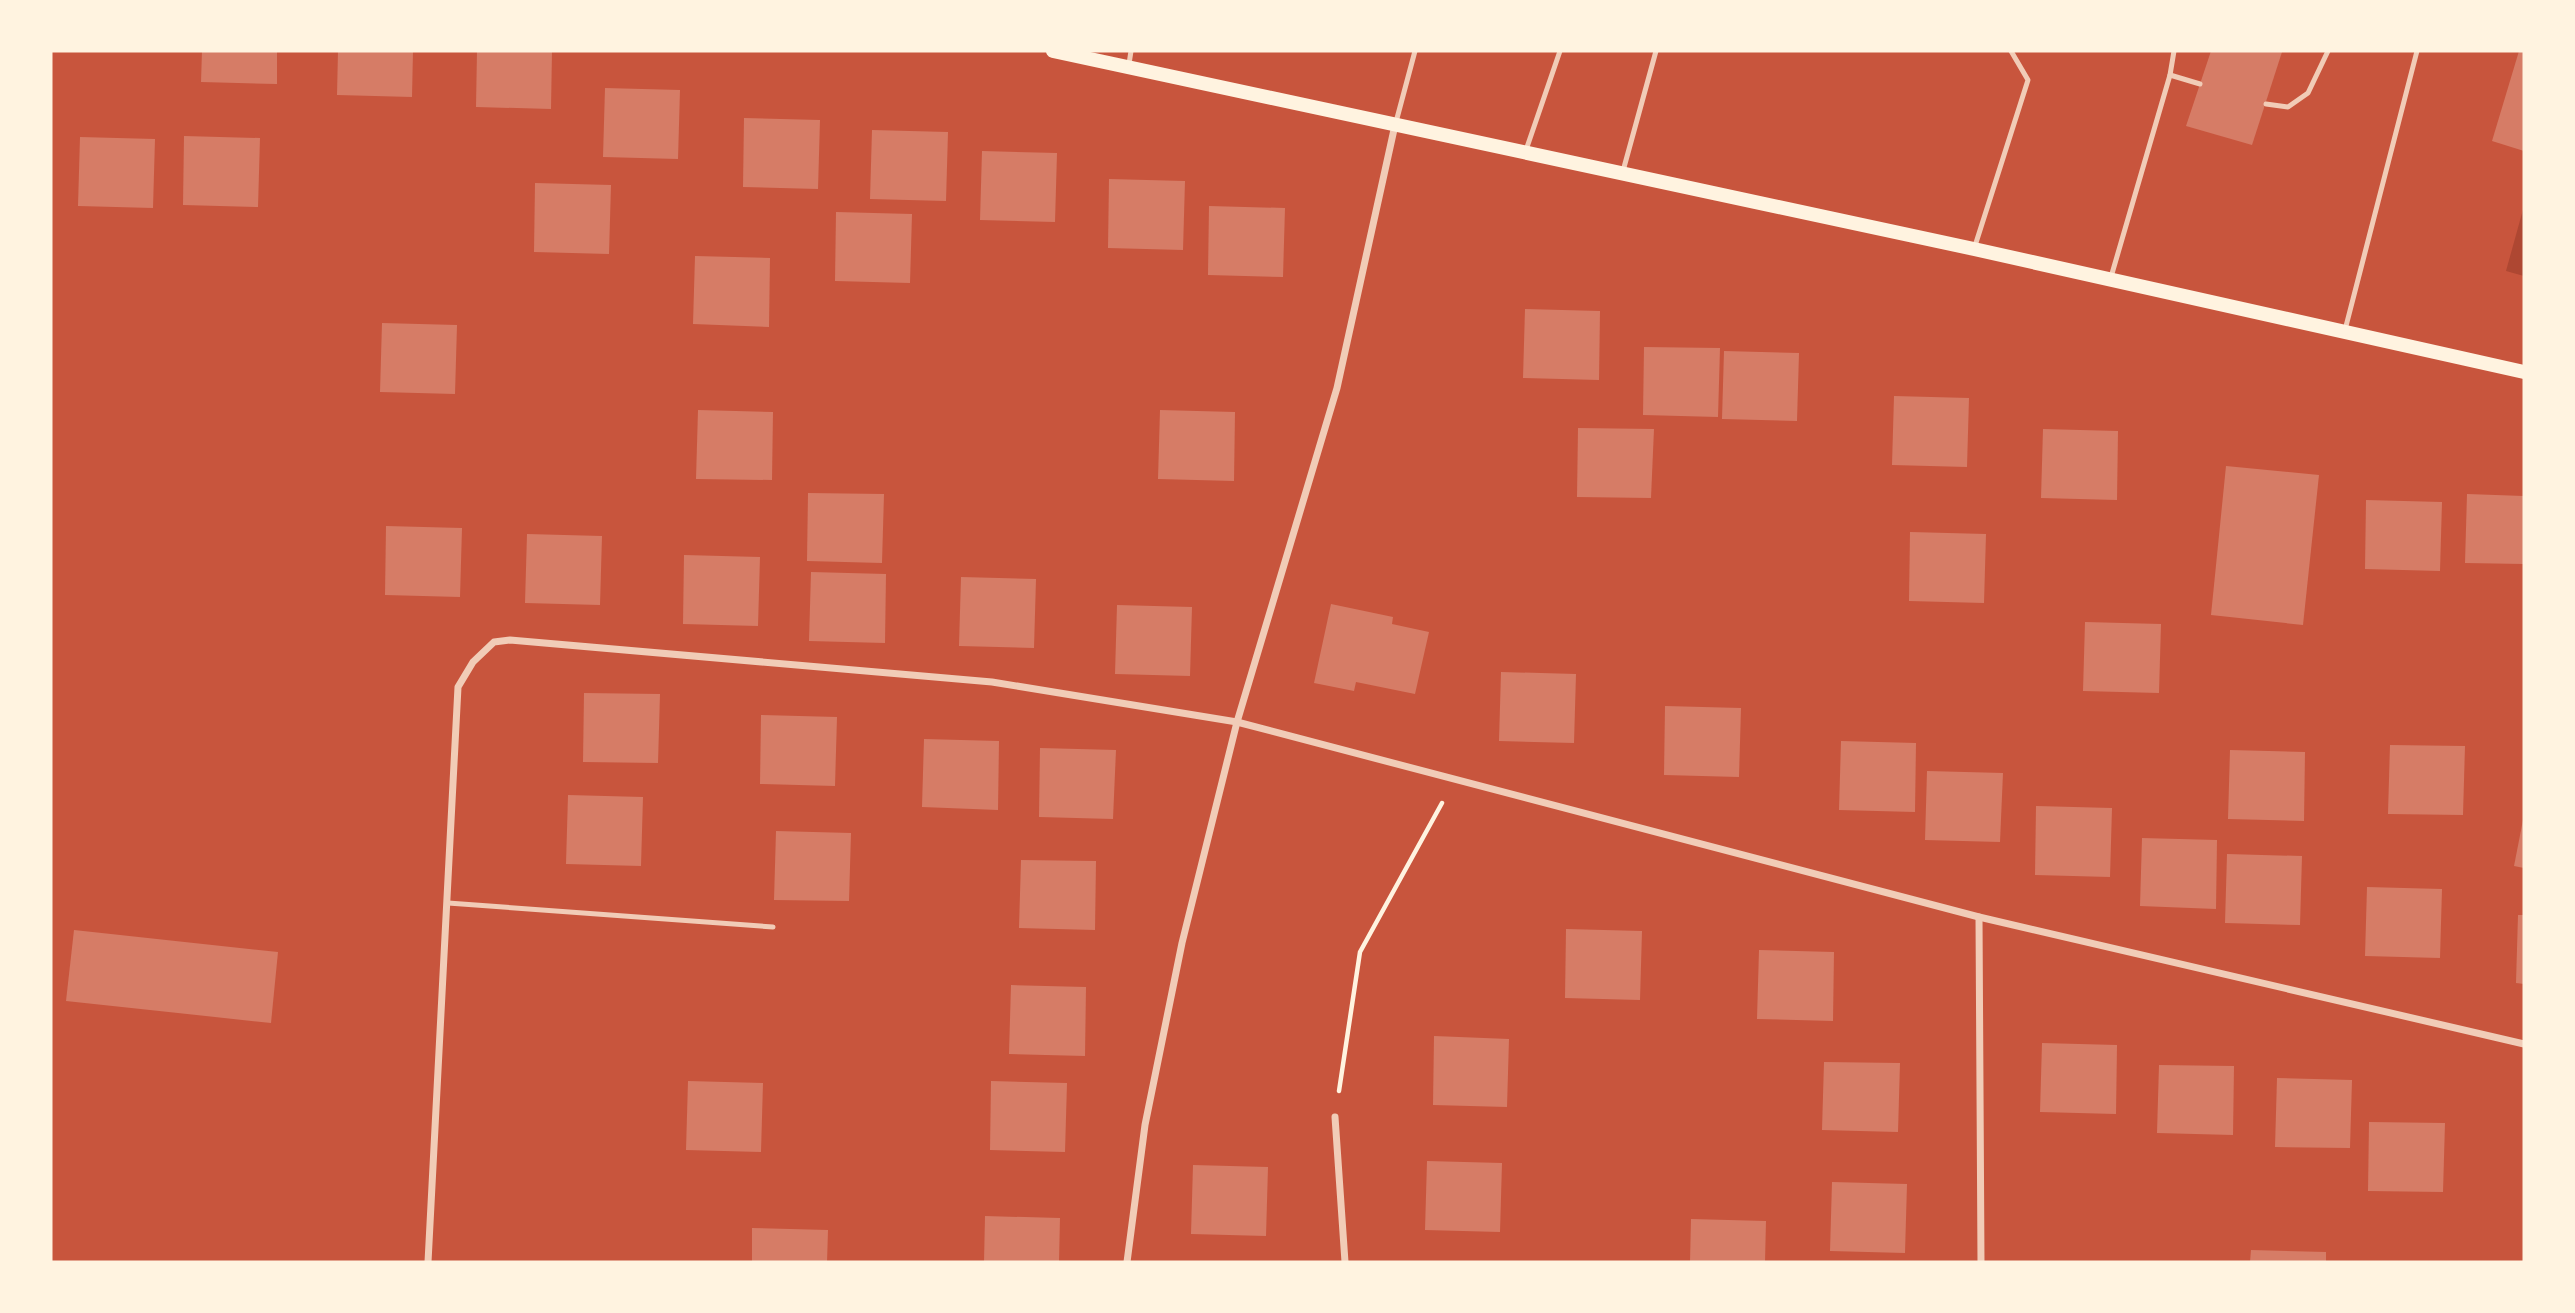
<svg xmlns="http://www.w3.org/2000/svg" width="2575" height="1313" font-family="'Nunito Sans',sans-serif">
<rect width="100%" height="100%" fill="#c8553d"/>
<polygon fill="#ae4732" points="2524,206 2524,276 2506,271"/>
<g fill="#d67c66">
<polygon points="202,51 277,51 277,84 201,82"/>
<polygon points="338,51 413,51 412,97 337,95"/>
<polygon points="477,51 552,51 551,109 476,107"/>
<polygon points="2211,51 2282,52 2252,145 2186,126"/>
<polygon points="2519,51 2524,51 2524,151 2492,141"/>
<polygon points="605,88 680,90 678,159 603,157"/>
<polygon points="744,118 820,120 818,189 743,187"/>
<polygon points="872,130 948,132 946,201 870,199"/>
<polygon points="184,136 260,138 258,207 183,205"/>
<polygon points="80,137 155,139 153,208 78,206"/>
<polygon points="982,151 1057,153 1055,222 980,220"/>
<polygon points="1109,179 1185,181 1183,250 1108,248"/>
<polygon points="535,183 611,185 609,254 534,252"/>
<polygon points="1209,206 1285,208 1283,277 1208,275"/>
<polygon points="836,212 912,214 910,283 835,281"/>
<polygon points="695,256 770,258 769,327 693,324"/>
<polygon points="1525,309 1600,311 1599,380 1523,378"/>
<polygon points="382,323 457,325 455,394 380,392"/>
<polygon points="1644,347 1720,348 1718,417 1643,415"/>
<polygon points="1724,351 1799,353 1797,421 1722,419"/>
<polygon points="1894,396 1969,398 1967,467 1892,465"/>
<polygon points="698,410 773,412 772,480 696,479"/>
<polygon points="1160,410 1235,412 1234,481 1158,479"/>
<polygon points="1578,428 1654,429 1651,498 1577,497"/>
<polygon points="2043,429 2118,431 2117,500 2041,498"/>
<polygon points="2226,466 2319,475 2303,625 2211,615"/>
<polygon points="808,493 884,494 882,563 807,561"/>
<polygon points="2467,494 2524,496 2524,564 2465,563"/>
<polygon points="2366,500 2442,502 2440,571 2365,569"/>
<polygon points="386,526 462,528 460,597 385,595"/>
<polygon points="1910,532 1986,534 1984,603 1909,601"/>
<polygon points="527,534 602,536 600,605 525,603"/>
<polygon points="684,555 760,557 758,626 683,624"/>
<polygon points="811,572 886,574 885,643 809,641"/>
<polygon points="961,577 1036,579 1034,648 959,646"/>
<polygon points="1331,604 1393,617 1392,624 1429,632 1415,694 1356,682 1354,691 1314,683"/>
<polygon points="1117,605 1192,607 1190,676 1115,674"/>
<polygon points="2085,622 2161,624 2159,693 2083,691"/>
<polygon points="1501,672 1576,674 1574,743 1499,741"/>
<polygon points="584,693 660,694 658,763 583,762"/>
<polygon points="1665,706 1741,708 1739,777 1664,775"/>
<polygon points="761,715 837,717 835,786 760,784"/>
<polygon points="924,739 999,741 998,810 922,807"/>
<polygon points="1841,741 1916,743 1915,812 1839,810"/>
<polygon points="2390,745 2465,746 2463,815 2388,814"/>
<polygon points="1040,748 1116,750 1113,819 1039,817"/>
<polygon points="2230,750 2305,752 2304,821 2228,819"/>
<polygon points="1927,771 2003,773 2000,842 1925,840"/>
<polygon points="568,795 643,797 641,866 566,864"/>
<polygon points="2036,806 2112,808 2110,877 2035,875"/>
<polygon points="2523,820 2524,820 2524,868 2514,866"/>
<polygon points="776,831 851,833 849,901 774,900"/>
<polygon points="2142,838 2217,840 2216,909 2140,906"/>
<polygon points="2227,854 2302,856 2300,925 2225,923"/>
<polygon points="1021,860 1096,861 1095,930 1019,928"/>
<polygon points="2367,887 2442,889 2440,958 2365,956"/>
<polygon points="2518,915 2524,915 2524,984 2516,983"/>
<polygon points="1566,929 1642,931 1640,1000 1565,998"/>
<polygon points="74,930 278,952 271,1023 66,1001"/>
<polygon points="1759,950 1834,952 1833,1021 1757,1019"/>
<polygon points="1011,985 1086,987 1085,1056 1009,1054"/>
<polygon points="1434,1036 1509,1039 1507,1107 1433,1105"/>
<polygon points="2042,1043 2117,1045 2116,1114 2040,1112"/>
<polygon points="1824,1062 1900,1063 1898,1132 1822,1130"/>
<polygon points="2159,1065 2234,1066 2233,1135 2157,1133"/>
<polygon points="2277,1078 2352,1080 2350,1148 2275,1147"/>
<polygon points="688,1081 763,1083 761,1152 686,1150"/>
<polygon points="991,1081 1067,1083 1065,1152 990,1150"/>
<polygon points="2369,1122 2445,1123 2443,1192 2368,1191"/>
<polygon points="1427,1161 1502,1163 1500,1232 1425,1230"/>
<polygon points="1193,1165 1268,1167 1266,1236 1191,1234"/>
<polygon points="1832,1182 1907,1184 1905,1253 1830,1251"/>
<polygon points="985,1216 1060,1218 1059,1262 984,1262"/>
<polygon points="1691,1219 1766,1221 1765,1262 1690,1262"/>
<polygon points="752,1228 828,1230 827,1262 752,1262"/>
<polygon points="2251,1250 2326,1252 2326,1262 2250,1262"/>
</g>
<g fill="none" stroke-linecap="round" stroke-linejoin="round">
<polyline stroke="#fff3e0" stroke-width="4.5" points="1339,1091 1360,952 1442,803"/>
<g stroke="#f1ccb7" stroke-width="5">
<polyline points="1129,64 1131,51"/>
<polyline points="2170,75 2200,84"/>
<polyline points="2266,104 2288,107 2308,93 2328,51"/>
<polyline points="1396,122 1415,51"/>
<polyline points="1526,150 1560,51"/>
<polyline points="1623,171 1656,51"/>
<polyline points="1974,249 2028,80 2011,51"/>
<polyline points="2111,277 2170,75 2174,51"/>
<polyline points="2345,330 2417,51"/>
<polyline points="448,903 773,927"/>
</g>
<g stroke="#f1ccb7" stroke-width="7">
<polyline points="1979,917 1981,1262"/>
<polyline points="1335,1117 1345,1262"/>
<polyline points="428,1262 458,687 473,662 494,642 510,640 992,682 1237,722 1979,917 2524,1044"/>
<polyline points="1127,1262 1145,1125 1182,943 1237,722 1337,388 1395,125"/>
</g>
<polyline stroke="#fff3e0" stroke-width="14" points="1053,51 1974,249 2524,372"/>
</g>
<rect width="2575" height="1313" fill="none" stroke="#fff3e0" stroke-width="105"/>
</svg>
